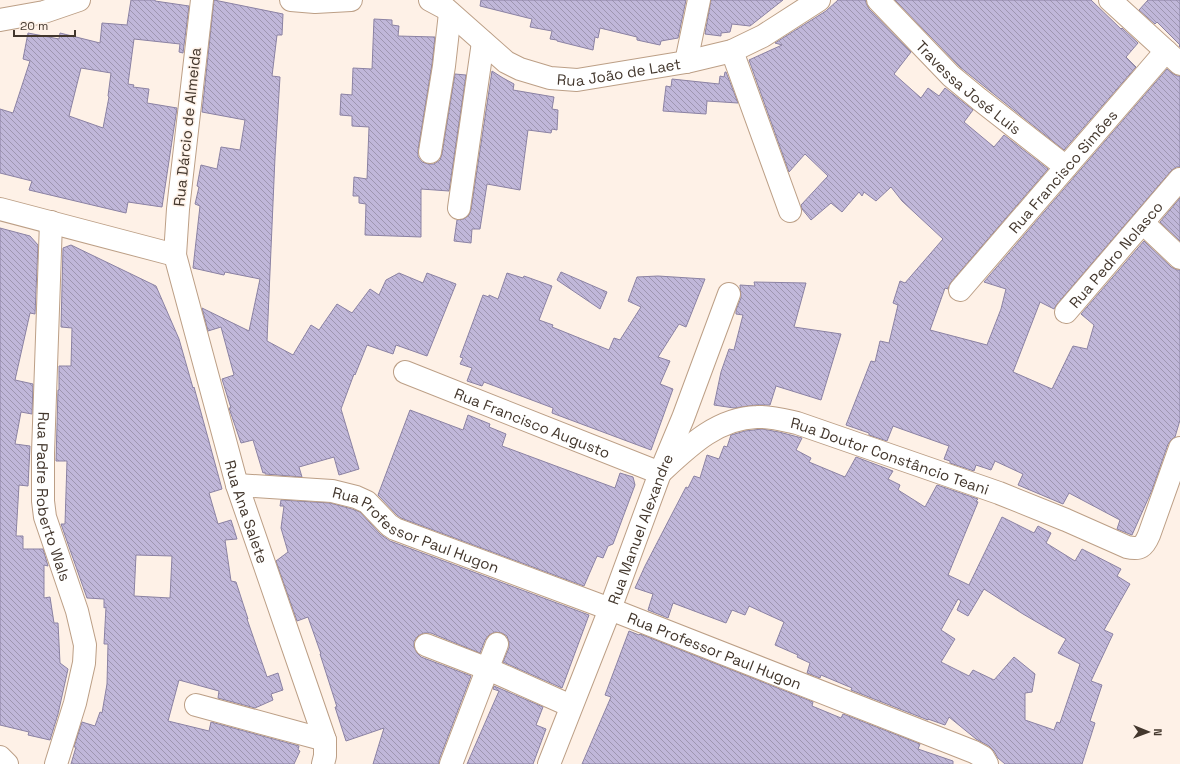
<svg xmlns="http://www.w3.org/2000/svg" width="1180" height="764" font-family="'Space Grotesk',sans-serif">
<defs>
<pattern id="building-back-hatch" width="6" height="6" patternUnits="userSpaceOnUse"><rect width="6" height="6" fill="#c0b7d9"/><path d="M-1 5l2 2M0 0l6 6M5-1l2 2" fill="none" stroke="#9e96b0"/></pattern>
</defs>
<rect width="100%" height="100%" fill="#fef1e7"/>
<g fill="url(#building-back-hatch)" stroke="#8b82a3" fill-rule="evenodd">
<path d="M131,0H155V1L189,6L183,53L179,52L180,44L134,39L128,84L134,85L133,87L149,89L147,103L177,108L162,207L128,202L126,213L29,190L32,181L0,173V109L13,113L30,61L23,59L28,33L59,39L60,33L100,43L102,23L127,25ZM81,68L111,73L108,96L109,97L103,128L69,116Z"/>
<polygon points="214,0 283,14 282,35 277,35 272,76 280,77 275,157 267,341 293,355 311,325 319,330 337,304 352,313 370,289 379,295 386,280 399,273 423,283 427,273 456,284 427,356 396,345 393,354 367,345 355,375 354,374 341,409 359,469 339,475 334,457 299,467 302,477 265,474 265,472 263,473 253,440 241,443 229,408 231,408 222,379 234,375 221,327 208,331 202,308 249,331 260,279 225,272 224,275 193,268 200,206 195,204 199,187 197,186 201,165 217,169 221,147 240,150 245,120 202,112"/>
<polygon points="481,0 686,0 678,38 661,41 660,45 637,40 637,37 600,28 598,38 595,37 593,50 557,41 557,40 550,39 552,31 530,27 532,19 480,6"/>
<polygon points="711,0 783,0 750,26 732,24 730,32 721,33 721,36 705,34"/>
<polygon points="838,0 866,0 866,3 869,9 911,52 894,74 921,98 928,88 939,96 945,88 973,110 964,122 994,147 1004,135 1048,169 951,282 948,289 945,288 930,330 987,345 1001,309 1006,289 984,282 1167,69 1172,73 1177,76 1180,76 1180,167 1176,167 1171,171 1057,304 1054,309 1040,302 1013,372 1052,389 1073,346 1087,349 1094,325 1081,314 1144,241 1171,267 1177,270 1180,270 1180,420 1175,437 1172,439 1168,444 1152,490 1132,535 1117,529 1120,520 1069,493 1063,504 1018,485 1023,474 995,461 991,470 976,465 974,471 950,463 950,461 944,459 949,446 893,426 887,441 869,435 869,433 846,425 871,361 875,362 880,341 889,343 898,305 893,303 900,281 905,283 943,239 902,201 891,187 876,201 864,192 862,196 859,192 842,212 831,203 811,220 802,209 801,205 828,176 805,154 789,172 749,60 782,45 775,43 826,11"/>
<polygon points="895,0 1091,0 1121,29 1122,28 1138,43 1126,57 1136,67 1064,150 960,67"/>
<polygon points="1148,0 1180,0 1180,47 1179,46 1180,45 1157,22 1155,24 1139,10"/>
<polygon points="374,19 392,20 392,25 399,26 398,36 435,37 432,64 418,150 418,157 422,162 428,164 434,164 440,160 442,154 455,74 466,75 449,191 421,189 421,237 365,235 366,204 359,203 359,196 353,196 354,177 367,179 369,127 352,126 352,116 340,115 341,94 352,95 353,68 372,69"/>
<polygon points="492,71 503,78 514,84 513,90 554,97 552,109 558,110 557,130 552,129 551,133 528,130 520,190 487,184 480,229 472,229 471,243 454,241 457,220 464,219 469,215 471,210"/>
<polygon points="725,72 726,72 738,103 707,101 706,114 663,111 666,86 671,87 672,79 719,84 720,76 724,77"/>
<polygon points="1180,198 1180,241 1160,222"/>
<polygon points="0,228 30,236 38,245 35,314 30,313 15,380 33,384 32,414 21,412 15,444 30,446 28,486 19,485 16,536 23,536 23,549 43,549 48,566 44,565 44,598 50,597 54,623 58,623 60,663 68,669 58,714 50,740 28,735 29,732 0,725"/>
<path d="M71,245L156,286L179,339L193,388L194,387L222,489L209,493L218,524L231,520L237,539L225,540L231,581L236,582L248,619H247L267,677L278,673L283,690L271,694L273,700L255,708L218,698L219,691L179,680L168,721L209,731L211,722L299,746L298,750L300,751L294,764H71L76,747H74L82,722L95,726L100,712L102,713L107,684L108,644H104L106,607L104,608V599L87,598L61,524H65L67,461H56L58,390H59V366H71L72,328L61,327L63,248ZM136,555L172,556L170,598L134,596Z"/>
<polygon points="561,272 607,292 600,309 557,280"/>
<polygon points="507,273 523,278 524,276 552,286 539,320 553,325 552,327 609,350 614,338 620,340 641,307 628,301 637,277 658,276 705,279 686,327 679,324 658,357 670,361 660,384 673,389 651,450 552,413 553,408 484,382 482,386 467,381 472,368 460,364 463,358 460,357 483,295 489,297 489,295 498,299"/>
<polygon points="754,282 806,283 794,327 841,334 821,400 776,386 770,405 756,405 734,408 714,405 721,372 729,349 734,350 743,315 736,314 736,310 741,298 740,285 755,286"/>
<polygon points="410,410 463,430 468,415 490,424 489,427 506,434 502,446 615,488 620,473 633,477 635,485 613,544 608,546 603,558 597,556 584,586 401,518 397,515 378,495"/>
<path d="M762,429L779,432L802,438L796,450L811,458L809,462L845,477L856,457L893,471L888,479L900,485L898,490L925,507L937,485L978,499L976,501L978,502L948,575L969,585L1002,517L1034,533L1038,526L1051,533L1046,543L1075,561L1082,549L1121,569L1117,576L1130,584L1104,630L1113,634L1091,681L1102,685L1090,721L1095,723L1082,764H1005L998,758L994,751L989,746L976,739L949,717L945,725L928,719V720L851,690L852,688L821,675L820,678L807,673L810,663L797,657L798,655L775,645L784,622L749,606L745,615L732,610L726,623L673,603L668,618L648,610L653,594L635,588L645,566L686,487L688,488L694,476L700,478L707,455L719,459L724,446L727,447L731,435L745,431ZM984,589L1023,614L1066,639L1058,653L1080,664L1060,723L1057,722L1054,730L1025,720V693L1032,692L1035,674L1014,657L994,680L973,670L969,676L941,662L955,639L941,630L958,599L961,601L957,610L968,616Z"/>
<polygon points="281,500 330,503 352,509 360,512 380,534 390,541 589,615 562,688 503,662 509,648 509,642 507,636 502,633 495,632 489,635 485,640 480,653 431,633 424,633 418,636 414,641 414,647 417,653 421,657 471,676 439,760 439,764 373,764 384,728 346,741 335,707 337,707 320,654 321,654 308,617 297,621 276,561 288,552 281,528 284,506 280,506"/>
<polygon points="629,631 639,635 640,634 813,702 812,706 841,718 843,714 920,744 918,749 953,761 953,764 582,764 611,697 605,695"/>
<polygon points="494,686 543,707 536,725 546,729 533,764 467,764 499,691 493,689"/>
</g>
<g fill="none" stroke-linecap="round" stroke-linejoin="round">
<g stroke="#bc9f86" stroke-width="24">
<g id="minor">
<path id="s1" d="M202,0L178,209L175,255L237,485L325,740V756L323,764"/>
<polyline points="291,0 315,2 351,0"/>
<path id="s2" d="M430,0L445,8L506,62L520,69L550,78L577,80L686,62L732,51L763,36L819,0"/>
<path id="s3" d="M878,0L951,76L979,99L1066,167"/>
<polyline points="1110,0 1180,64"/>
<polyline points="0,20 44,12 79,0"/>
<polyline points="732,51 790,211"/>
<polyline points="686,62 699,0"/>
<polyline points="430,152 444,66 450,13"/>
<polyline points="459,208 483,42"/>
<polyline points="0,209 175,255"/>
<path id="s4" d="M51,222L43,453V501L45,517L77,611L85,645L84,663L75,703L56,764"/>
<polyline points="1143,223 1180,258"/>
<path id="s5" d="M960,290L1166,51"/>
<path id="s6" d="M1066,312L1180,179"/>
<path id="s7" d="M405,372L660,473C688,447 717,418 757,417C770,416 784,420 797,423L999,493L1066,520L1127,547C1140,550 1144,547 1149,535L1180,448"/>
<path id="s8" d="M237,485L332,491L356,497L367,502L389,525L395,529L610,609L974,752L983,757L987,764"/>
<polyline points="426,645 488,669 571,706"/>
<polyline points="196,705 325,740"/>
<polyline points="451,764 497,644"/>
<path id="s9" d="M549,764L610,609L660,473L683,418L729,294"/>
</g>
</g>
<g stroke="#bc9f86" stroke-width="24">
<polyline id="major" points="0,757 7,764"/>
</g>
<use href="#minor" stroke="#fff" stroke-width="22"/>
<use href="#major" stroke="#fff" stroke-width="22"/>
</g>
<g text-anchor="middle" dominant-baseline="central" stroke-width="3" stroke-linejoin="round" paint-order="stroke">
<g font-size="15" fill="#43372d" stroke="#fef1e7">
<text stroke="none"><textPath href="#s2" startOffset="215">Rua João de Laet</textPath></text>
<text stroke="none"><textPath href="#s3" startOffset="126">Travessa José Luis</textPath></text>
<text transform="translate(187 127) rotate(-84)">Rua Dárcio de Almeida</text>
<text stroke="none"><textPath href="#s5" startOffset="157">Rua Francisco Simões</textPath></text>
<text stroke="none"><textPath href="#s6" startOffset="76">Rua Pedro Nolasco</textPath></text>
<text stroke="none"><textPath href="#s7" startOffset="137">Rua Francisco Augusto</textPath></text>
<text stroke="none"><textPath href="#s7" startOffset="528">Rua Doutor Constâncio Teani</textPath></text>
<text stroke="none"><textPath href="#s4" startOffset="276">Rua Padre Roberto Wals</textPath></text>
<text stroke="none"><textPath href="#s1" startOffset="523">Rua Ana Salete</textPath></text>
<text stroke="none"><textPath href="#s9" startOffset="252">Rua Manuel Alexandre</textPath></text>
<text stroke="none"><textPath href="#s8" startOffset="189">Rua Professor Paul Hugon</textPath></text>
<text stroke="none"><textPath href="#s8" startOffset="513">Rua Professor Paul Hugon</textPath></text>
</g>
</g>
<g transform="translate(1148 732) rotate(91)" stroke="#fef1e7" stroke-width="3" paint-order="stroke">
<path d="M0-3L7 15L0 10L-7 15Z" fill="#43372d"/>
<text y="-6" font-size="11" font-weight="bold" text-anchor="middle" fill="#43372d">N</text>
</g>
<path d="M14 30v6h61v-6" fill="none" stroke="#43372d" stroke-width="2"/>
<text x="20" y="30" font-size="12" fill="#43372d" stroke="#fef1e7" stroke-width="3" paint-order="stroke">20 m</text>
</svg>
